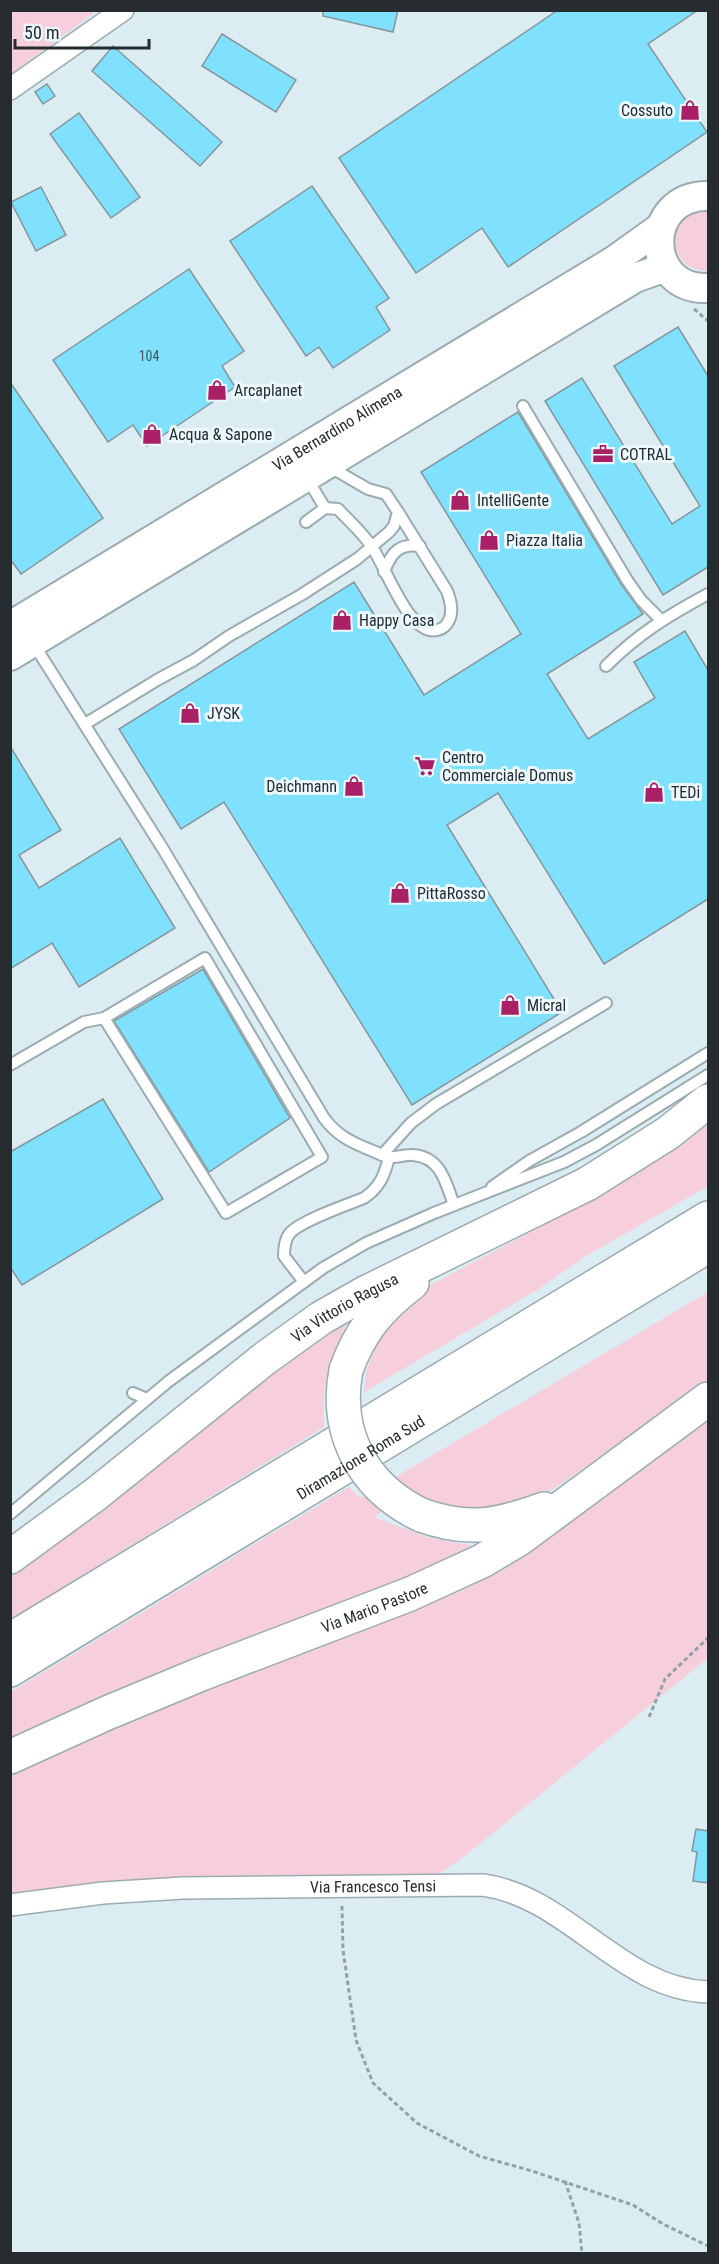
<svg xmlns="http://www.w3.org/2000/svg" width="719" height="2264" font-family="'Roboto Condensed',sans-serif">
<rect width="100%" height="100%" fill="#dbedf3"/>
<g fill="#f6cedc">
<polygon points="11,10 93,10 94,13 11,74"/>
<path d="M708,212V271C663,270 666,210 708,212Z"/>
<polygon points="708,1120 708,1186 583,1258 539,1289 364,1392 366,1372 382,1331 423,1289 591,1200 637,1171"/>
<polygon points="708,1292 708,1384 535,1501 458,1513 409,1494 374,1517 429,1538 481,1547 11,1748 11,1692 349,1487 360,1498"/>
<path d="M348,1322C329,1359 321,1385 324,1427L11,1619V1569L285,1356Z"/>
<polygon points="708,1416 708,1658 461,1859 434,1877 35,1895 10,1893 10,1774 251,1665 469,1581"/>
</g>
<g fill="#80e1ff" stroke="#85969b" stroke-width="1.5">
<polygon points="323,10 398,10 393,32 323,16"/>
<polygon points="558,10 698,10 648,44 707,132 508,267 482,228 416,273 339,158"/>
<polygon points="222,34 296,80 276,112 202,66"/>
<polygon points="113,46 222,142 200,166 92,71"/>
<polygon points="47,84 55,96 43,104 35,92"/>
<polygon points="79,113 140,197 111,218 50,134"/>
<polygon points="312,186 389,298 376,307 390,330 333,368 319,347 306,356 230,241"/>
<polygon points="41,187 66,235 36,251 11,202"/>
<polygon points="189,269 244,351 222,366 235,387 147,446 133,425 108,442 53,360"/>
<polygon points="678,327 708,376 708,567 663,595 545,401 582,378 672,524 700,506 614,366"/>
<polygon points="10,382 103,518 21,574 10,559"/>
<polygon points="518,412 621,584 643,614 547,674 588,739 655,698 634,662 685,631 708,670 708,899 604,964 498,793 447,825 562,1012 412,1105 224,802 181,829 119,729 354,582 424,695 521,634 421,472"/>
<polygon points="10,746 61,830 19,855 39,888 120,838 175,928 79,987 52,943 10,969"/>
<polygon points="203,969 290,1118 209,1172 114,1021"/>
<polygon points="103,1099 163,1199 22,1285 10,1267 10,1152"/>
<polygon points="696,1829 708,1831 708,1883 693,1881 697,1852 692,1851"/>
</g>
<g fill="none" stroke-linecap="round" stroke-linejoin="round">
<g stroke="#9bacb1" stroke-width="14">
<g id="lane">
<polyline points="523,406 627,580 641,600 661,620"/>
<polyline points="307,478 325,508"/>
<path d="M306,522L325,508L338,509C349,521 363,533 372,547C385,565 409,637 437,630C444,629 448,623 450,618C453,608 450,599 447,591L398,512"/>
<path d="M384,572C391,553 399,543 420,546"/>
<path d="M33,643L163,849L324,1118C337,1136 353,1143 373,1151C378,1153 385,1157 390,1157C398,1158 406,1154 413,1155C441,1157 446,1183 454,1205"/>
<path d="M606,666C638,634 669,615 708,594"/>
<polyline points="85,724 157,680 194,660 229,636 301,595 357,559 389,532 394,526 398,512 386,494 368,489 330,467"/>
<polyline points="10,1065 84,1022 104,1018 205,958 322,1157 226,1213 104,1018"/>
<polyline points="382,1155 411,1123 436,1104 606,1003"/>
<polyline points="492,1187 529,1161 581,1132 708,1053"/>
<path d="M304,1282L284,1256C284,1248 285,1239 290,1233C302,1220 347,1205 364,1198C380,1187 384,1176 389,1158"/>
<polyline points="133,1393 147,1399"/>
<polyline points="10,1514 169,1381 323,1268 366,1243 434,1213 564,1162 596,1145 708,1075"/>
</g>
</g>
<g stroke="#9bacb1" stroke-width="24">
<g id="street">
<polyline points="10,89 123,10"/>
<path id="s1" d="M10,1905L103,1893L183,1888L483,1885C569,1897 620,1989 708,1992"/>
</g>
</g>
<g stroke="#9bacb1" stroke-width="32">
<g id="secondary">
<path d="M708,196C642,195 644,291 708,288"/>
<path id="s2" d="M10,626L615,260L661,227"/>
<polyline points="10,656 635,278 666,267"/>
</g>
</g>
<g stroke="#9bacb1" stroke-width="36">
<g id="highway">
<path d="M346,1370C360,1331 379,1308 412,1283"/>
<path d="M421,1515C468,1532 497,1526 544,1509"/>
<path id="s3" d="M10,1557L96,1494L264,1359L321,1318L365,1293L587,1184L668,1133L708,1101"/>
<polyline points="10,1640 708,1218"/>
<path id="s4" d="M10,1670L708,1246"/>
<path id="s5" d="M10,1757L107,1713L201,1674L410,1594L482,1561L519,1539L708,1399"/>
</g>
</g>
<g stroke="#93a0a5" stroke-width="3" stroke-dasharray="4.5 3" stroke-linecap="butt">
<polyline points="694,309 708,321"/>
<polyline points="649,1717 665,1679 708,1638"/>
<polyline points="342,1906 343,1950 356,2040 373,2083 417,2123 479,2156 532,2171 633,2205 663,2224 708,2246"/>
<polyline points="565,2181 579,2223 582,2254"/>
</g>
<use href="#lane" stroke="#fff" stroke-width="10"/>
<use href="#street" stroke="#fff" stroke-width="21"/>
<use href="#secondary" stroke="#fff" stroke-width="28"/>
<use href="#highway" stroke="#fff" stroke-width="33"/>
<g stroke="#9bacb1" stroke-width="36" stroke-linecap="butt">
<path id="highway-bridge" d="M346,1370C334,1433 363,1487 421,1515"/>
</g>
<use href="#highway-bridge" stroke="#fff" stroke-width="33"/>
</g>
<defs>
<g id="shop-bare" transform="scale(1.62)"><path d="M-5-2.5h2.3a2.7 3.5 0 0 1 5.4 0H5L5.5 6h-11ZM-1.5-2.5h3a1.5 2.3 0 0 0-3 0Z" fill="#a92066" stroke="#ebf9fe" stroke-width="2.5" paint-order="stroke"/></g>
<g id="office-bare" transform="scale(1.62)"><path d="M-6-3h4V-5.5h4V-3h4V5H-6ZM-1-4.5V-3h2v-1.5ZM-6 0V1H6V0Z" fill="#a92066" stroke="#ebf9fe" stroke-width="2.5" paint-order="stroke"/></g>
<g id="supermarket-bare" transform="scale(1.62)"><path d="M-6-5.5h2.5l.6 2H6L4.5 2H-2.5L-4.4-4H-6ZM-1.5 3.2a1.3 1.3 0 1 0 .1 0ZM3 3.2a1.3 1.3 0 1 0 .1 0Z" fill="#a92066" stroke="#ebf9fe" stroke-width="2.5" paint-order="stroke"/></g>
</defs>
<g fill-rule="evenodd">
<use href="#shop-bare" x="690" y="110"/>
<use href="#shop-bare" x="217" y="390"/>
<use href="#shop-bare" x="152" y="434"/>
<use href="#office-bare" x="603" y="454"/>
<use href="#shop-bare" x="460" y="500"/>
<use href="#shop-bare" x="489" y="540"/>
<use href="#shop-bare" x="342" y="620"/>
<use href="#shop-bare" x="190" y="713"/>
<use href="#supermarket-bare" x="425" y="766"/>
<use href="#shop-bare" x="354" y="786"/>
<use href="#shop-bare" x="654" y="792"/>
<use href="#shop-bare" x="400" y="893"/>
<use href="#shop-bare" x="510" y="1005"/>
</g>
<g text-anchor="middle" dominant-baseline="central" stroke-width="6" stroke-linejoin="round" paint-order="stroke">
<g font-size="14" fill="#3c5963">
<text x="149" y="356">104</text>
</g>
<g font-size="16" fill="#262c2f" stroke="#ebf9fe" text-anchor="start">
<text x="673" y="110" text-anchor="end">Cossuto</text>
<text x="234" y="390">Arcaplanet</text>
<text x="169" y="434">Acqua &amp; Sapone</text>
<text x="620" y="454">COTRAL</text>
<text x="477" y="500">IntelliGente</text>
<text x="506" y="540">Piazza Italia</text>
<text x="359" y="620">Happy Casa</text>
<text x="207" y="713">JYSK</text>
<text x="442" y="757">Centro<tspan x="442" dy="18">Commerciale Domus</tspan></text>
<text x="337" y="786" text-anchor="end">Deichmann</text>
<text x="671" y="792">TEDi</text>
<text x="417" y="893">PittaRosso</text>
<text x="527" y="1005">Micral</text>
</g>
<g font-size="16" fill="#262c2f" stroke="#ebf9fe">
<text stroke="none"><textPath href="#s2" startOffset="382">Via Bernardino Alimena</textPath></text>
<text stroke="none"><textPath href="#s3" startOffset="418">Via Vittorio Ragusa</textPath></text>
<text stroke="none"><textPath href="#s4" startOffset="410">Diramazione Roma Sud</textPath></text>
<text stroke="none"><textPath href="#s5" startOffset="394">Via Mario Pastore</textPath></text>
<text stroke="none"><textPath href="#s1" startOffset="364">Via Francesco Tensi</textPath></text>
</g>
</g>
<rect width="719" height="2264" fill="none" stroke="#262c2f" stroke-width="24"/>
<path d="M15 39v9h134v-9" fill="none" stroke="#262c2f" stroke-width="3"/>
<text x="24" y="39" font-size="18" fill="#262c2f" stroke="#ebf9fe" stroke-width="4.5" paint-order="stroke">50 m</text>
</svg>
